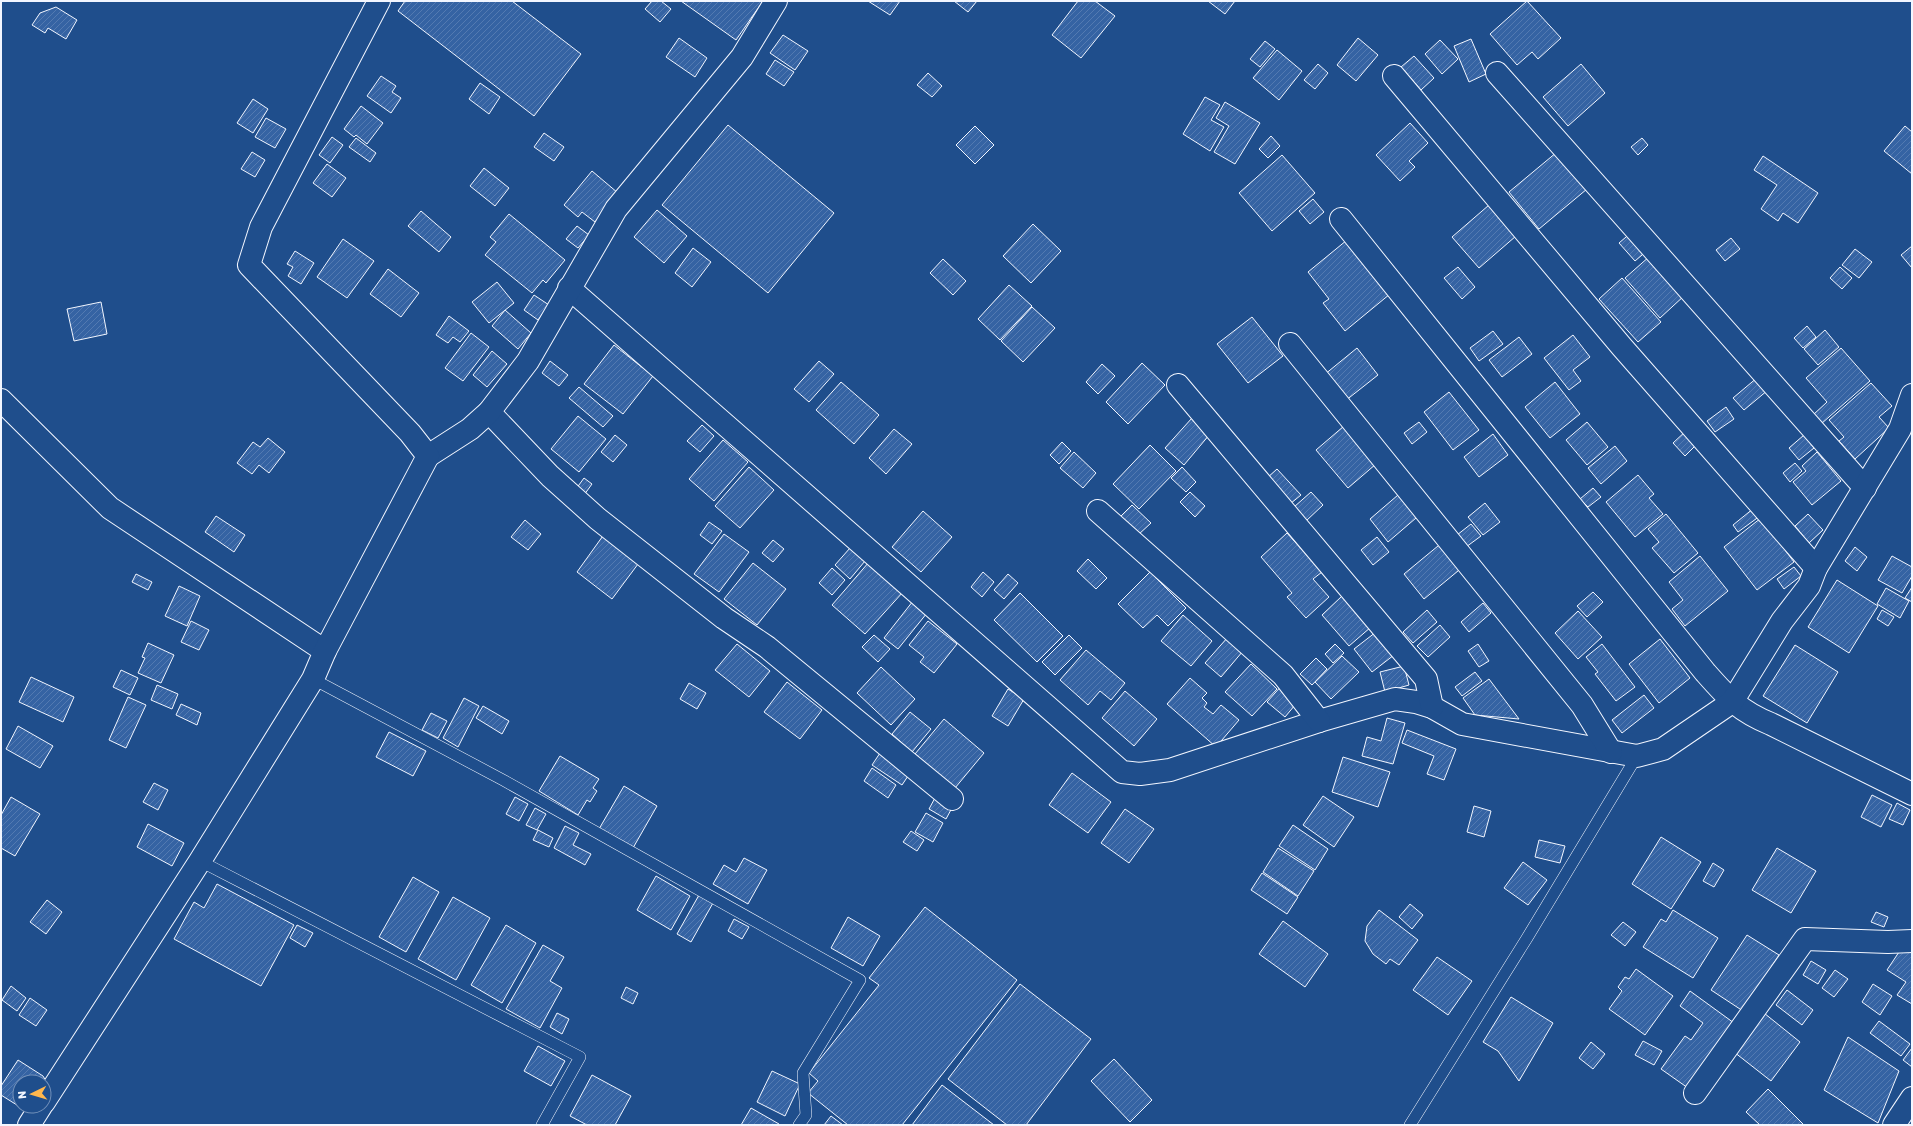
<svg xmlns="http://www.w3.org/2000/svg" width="1913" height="1126" font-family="Rubik,sans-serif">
<defs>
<pattern id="building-hatch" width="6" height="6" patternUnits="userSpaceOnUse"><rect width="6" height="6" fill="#3563a3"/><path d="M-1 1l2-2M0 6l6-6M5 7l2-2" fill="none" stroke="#537ab1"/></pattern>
</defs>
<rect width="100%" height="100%" fill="#1f4e8c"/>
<g fill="url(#building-hatch)" stroke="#f2f6ff">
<polygon points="405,1 512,1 581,54 534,116 398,11"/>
<polygon points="652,1 661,1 671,9 660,22 645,9"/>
<polygon points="681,1 763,1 736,40"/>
<polygon points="868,1 900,1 890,15"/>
<polygon points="954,1 977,1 968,12"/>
<polygon points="1078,1 1095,1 1115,16 1081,58 1052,35"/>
<polygon points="1208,1 1235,1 1225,14"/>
<polygon points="1527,1 1561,38 1538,59 1532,52 1517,65 1490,34"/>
<polygon points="56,7 77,20 66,39 48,28 45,33 32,25 40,13"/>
<polygon points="783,35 808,51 795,70 770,53"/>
<polygon points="679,38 707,58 695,77 666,57"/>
<polygon points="1358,38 1378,55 1356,81 1337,65"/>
<polygon points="1471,39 1486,74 1469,82 1454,46"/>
<polygon points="1440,40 1458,59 1442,74 1425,54"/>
<polygon points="1265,41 1275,49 1260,67 1250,59"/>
<polygon points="1277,50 1302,71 1279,100 1253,78"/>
<polygon points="1414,56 1434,78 1421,90 1401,67"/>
<polygon points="775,60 794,72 784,86 766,74"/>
<polygon points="1318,64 1328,73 1315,89 1304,80"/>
<polygon points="1581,64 1605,93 1568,126 1543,97"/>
<polygon points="928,73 942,86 932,97 917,85"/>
<polygon points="381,76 396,86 392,92 401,98 391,113 367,96"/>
<polygon points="480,83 500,97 489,114 469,99"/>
<polygon points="1205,97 1220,105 1211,120 1224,127 1210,151 1183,134"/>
<polygon points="253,99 268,109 253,133 237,123"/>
<polygon points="1225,102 1260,123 1235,164 1214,152 1229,126 1216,118"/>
<polygon points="361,106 383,123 367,144 356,135 354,137 344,129"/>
<polygon points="266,118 286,129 275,148 255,137"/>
<polygon points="1410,123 1428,143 1409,161 1415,167 1400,181 1376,155"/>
<polygon points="728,125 834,213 768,293 662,205"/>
<polygon points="975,126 994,145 975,164 956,145"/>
<polygon points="1905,126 1912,132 1912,174 1884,151"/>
<polygon points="544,133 564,147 554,161 534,147"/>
<polygon points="1271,136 1280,146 1268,158 1259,149"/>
<polygon points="332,137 343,145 330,163 319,155"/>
<polygon points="356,138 376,153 370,162 349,147"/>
<polygon points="1642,138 1648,145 1638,155 1631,147"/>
<polygon points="252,152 265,160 255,177 241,169"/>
<polygon points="1557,152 1587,189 1539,229 1509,192"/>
<polygon points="1282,155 1315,193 1272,231 1239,193"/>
<polygon points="1763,156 1818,193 1798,223 1783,213 1778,221 1761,209 1777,185 1754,170"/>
<polygon points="327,164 346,178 332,197 313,183"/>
<polygon points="484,168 509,188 495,206 470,186"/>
<polygon points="592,171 618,193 595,222 582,212 578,217 564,205"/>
<polygon points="1313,199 1324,212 1310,224 1299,211"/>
<polygon points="1489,205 1516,236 1479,268 1452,237"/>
<polygon points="657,210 687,236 664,263 634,237"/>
<polygon points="421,211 451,237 439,252 408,226"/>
<polygon points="509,214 565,260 546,283 543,280 532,293 485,255 496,242 490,237"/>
<polygon points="1033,224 1061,251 1031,283 1003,256"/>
<polygon points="577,226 589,235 578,248 566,239"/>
<polygon points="1633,231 1649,249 1635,261 1619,243"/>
<polygon points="1731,238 1740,249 1725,261 1716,250"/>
<polygon points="343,239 374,261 347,298 317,277"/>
<polygon points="1347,240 1390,294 1345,331 1323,303 1329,299 1308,272"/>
<polygon points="1912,246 1912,268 1901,255"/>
<polygon points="693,248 711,262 692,287 675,273"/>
<polygon points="1855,249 1872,262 1859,278 1842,265"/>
<polygon points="295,251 314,263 301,284 288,276 293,267 287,264"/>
<polygon points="1650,256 1685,295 1660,318 1625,278"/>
<polygon points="943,259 966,281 953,295 930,273"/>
<polygon points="1458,267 1475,287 1462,299 1444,278"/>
<polygon points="1840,267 1852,278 1842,289 1830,278"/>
<polygon points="388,269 419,293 401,317 370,294"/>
<polygon points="1622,278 1661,322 1638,342 1599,299"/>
<polygon points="497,282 514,303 489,323 472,302"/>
<polygon points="1009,285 1032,306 1000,340 978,319"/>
<polygon points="534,295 549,305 538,320 524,310"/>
<polygon points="101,302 107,334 74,341 67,309"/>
<polygon points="1032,307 1055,328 1023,362 1001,341"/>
<polygon points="505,310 531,333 518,349 492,326"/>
<polygon points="449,316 469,331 460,342 453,337 448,343 436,335"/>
<polygon points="1252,317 1283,356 1248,383 1217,344"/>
<polygon points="1807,326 1816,337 1803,348 1794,338"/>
<polygon points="1825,330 1839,347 1818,365 1804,349"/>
<polygon points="1493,331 1503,344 1479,361 1470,348"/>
<polygon points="471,333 489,347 463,381 445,368"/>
<polygon points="1573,335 1590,357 1573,370 1581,381 1569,390 1544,358"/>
<polygon points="1519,337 1532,354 1502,377 1489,360"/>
<polygon points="614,345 653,376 623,414 584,384"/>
<polygon points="1357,348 1378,375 1345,401 1324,375"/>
<polygon points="1841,348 1870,381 1821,424 1813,415 1827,402 1806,378"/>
<polygon points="492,351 507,364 487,387 473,375"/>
<polygon points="550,361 568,375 559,386 542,373"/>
<polygon points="819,361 834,374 809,402 794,389"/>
<polygon points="1142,363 1165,385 1128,424 1106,402"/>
<polygon points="1102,364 1115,376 1098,394 1086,382"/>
<polygon points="1758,377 1768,390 1744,410 1733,398"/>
<polygon points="841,382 879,415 854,444 816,410"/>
<polygon points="1555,382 1580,414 1550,438 1525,407"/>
<polygon points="1871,383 1892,406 1879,417 1889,428 1855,459 1839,441 1844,437 1829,420"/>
<polygon points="579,387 613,416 603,427 569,398"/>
<polygon points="1449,392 1479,430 1453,450 1424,412"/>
<polygon points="1726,407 1734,419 1715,432 1707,421"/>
<polygon points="578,416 606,439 579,472 551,449"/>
<polygon points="1192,418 1210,434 1184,465 1165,448"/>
<polygon points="1419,422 1427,432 1412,444 1404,433"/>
<polygon points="1587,422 1608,447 1587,465 1566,440"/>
<polygon points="702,425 714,436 700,452 687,441"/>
<polygon points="1344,426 1376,464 1348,488 1316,450"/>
<polygon points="894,429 912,444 886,474 869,458"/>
<polygon points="1687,430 1699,442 1685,456 1673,443"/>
<polygon points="1493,434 1508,455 1479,477 1464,457"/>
<polygon points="615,435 627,445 613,462 601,452"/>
<polygon points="1804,435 1814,448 1799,460 1789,448"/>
<polygon points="268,438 285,452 269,473 259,465 252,474 237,463 253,442 260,447"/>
<polygon points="723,440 748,462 714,501 689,479"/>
<polygon points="1062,442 1071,451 1059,464 1050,455"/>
<polygon points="1150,445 1176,471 1139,509 1113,484"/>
<polygon points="1615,446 1627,461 1601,484 1588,468"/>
<polygon points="1074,452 1096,473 1083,488 1060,468"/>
<polygon points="1817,452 1841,481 1812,505 1793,482 1806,471 1802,466"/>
<polygon points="1795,463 1802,471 1790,482 1783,473"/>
<polygon points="749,467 774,490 740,528 715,506"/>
<polygon points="1182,467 1196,482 1186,492 1171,478"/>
<polygon points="1277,469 1301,495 1290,504 1267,478"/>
<polygon points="1638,475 1654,494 1649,498 1663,514 1635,537 1606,502"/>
<polygon points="584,478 592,484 584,495 576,489"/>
<polygon points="1593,488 1601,497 1588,507 1580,499"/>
<polygon points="1405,489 1423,512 1388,542 1370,519"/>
<polygon points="1190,492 1205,506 1195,517 1180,502"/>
<polygon points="1311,492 1323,505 1306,521 1294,507"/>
<polygon points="1485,503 1500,522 1483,535 1468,517"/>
<polygon points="1132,505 1151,523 1138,535 1120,517"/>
<polygon points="1754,508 1760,516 1738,532 1733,525"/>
<polygon points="923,511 952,537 921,572 892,547"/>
<polygon points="1666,514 1698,553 1674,573 1652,548 1659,542 1648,529"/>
<polygon points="1808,514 1823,530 1809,543 1795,526"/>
<polygon points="216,516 245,535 234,552 205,532"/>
<polygon points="1761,518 1794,562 1757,590 1724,547"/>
<polygon points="525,520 541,534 528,550 511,537"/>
<polygon points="709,522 722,531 712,544 700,535"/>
<polygon points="1471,524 1481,536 1466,547 1457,535"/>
<polygon points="605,533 641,560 612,599 577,572"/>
<polygon points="1287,533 1322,572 1313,579 1329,597 1306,618 1287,597 1292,593 1261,557"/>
<polygon points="724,534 749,552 719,592 694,574"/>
<polygon points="1377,537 1389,552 1373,565 1361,550"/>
<polygon points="773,540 784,549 773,562 762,553"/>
<polygon points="1444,541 1464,566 1424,599 1404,574"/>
<polygon points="1855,547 1867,557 1857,571 1845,561"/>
<polygon points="850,548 865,561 850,579 835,565"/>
<polygon points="1700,556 1728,591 1685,626 1672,609 1683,600 1669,582"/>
<polygon points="1892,556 1912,567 1912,576 1902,593 1878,580"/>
<polygon points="1088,559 1107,578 1096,589 1077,571"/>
<polygon points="869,562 903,592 865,634 832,605"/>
<polygon points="753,563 786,589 757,625 724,599"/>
<polygon points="1794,567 1801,576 1784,589 1777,579"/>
<polygon points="832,568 845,580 832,595 819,583"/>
<polygon points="983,572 994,582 982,597 971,587"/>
<polygon points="1150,572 1186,608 1168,626 1157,615 1143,628 1118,604"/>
<polygon points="136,574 152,582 148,590 132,582"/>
<polygon points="1008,574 1018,583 1004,599 994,590"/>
<polygon points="1837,580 1878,606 1849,653 1808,627"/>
<polygon points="179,586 200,596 187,626 165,616"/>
<polygon points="1912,587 1912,602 1905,598"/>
<polygon points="1886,588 1909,601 1900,618 1877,604"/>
<polygon points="1593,592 1603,602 1587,617 1577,606"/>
<polygon points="1020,593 1063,636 1037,662 994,620"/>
<polygon points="1342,596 1371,627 1349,646 1322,615"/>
<polygon points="913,601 927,613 898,649 884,638"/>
<polygon points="1483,603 1491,613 1469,632 1461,622"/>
<polygon points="1427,610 1437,622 1413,643 1403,632"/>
<polygon points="1882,610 1894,617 1888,626 1877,619"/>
<polygon points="1578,611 1602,637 1578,659 1555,633"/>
<polygon points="1183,615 1212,641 1191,666 1161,641"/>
<polygon points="191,621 209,630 199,650 181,642"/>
<polygon points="928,621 957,644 934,673 920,662 924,657 909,645"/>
<polygon points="1440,625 1450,637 1428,657 1417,646"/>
<polygon points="1376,632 1394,655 1372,672 1354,649"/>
<polygon points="874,635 890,649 878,662 862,647"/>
<polygon points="1069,635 1082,648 1055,675 1042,662"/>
<polygon points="1228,637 1243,651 1221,677 1205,663"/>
<polygon points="1660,639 1690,678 1659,703 1629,664"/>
<polygon points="148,643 174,655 161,683 138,673 145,658 142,657"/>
<polygon points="737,644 770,671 749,697 715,670"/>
<polygon points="1335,644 1344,653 1333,663 1325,654"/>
<polygon points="1478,644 1489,661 1479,667 1468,651"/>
<polygon points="1602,644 1635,687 1616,701 1595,674 1598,672 1586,657"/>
<polygon points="1795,645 1838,672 1807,723 1763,696"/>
<polygon points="1086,650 1125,683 1111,700 1100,691 1088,705 1060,680"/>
<polygon points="1342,656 1359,672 1331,699 1315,682"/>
<polygon points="1316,658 1327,669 1312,685 1300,674"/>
<polygon points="1251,664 1277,689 1252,716 1225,692"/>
<polygon points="1404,666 1409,685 1385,692 1380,672"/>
<polygon points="881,667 915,699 891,725 857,693"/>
<polygon points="121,670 138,678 130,695 113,687"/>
<polygon points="1475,672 1482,681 1462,696 1455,687"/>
<polygon points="31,677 74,697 63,722 19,702"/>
<polygon points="1190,678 1207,693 1202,698 1207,703 1204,707 1213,714 1221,705 1239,720 1216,747 1167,704"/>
<polygon points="1489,679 1519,719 1475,715 1463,698"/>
<polygon points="787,682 822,710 800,739 764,712"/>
<polygon points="689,683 706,693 697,709 680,699"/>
<polygon points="1283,684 1300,699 1285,717 1267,702"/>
<polygon points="157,685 178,694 172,709 151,700"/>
<polygon points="1008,689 1024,699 1008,726 992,716"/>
<polygon points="1125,691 1157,719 1134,746 1102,718"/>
<polygon points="1644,695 1654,708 1622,733 1612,720"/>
<polygon points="128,697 146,705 126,748 109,740"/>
<polygon points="464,698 479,706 458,747 443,738"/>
<polygon points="181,704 201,713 197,725 176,715"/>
<polygon points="483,706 509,721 502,734 476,718"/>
<polygon points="910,712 931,729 912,752 892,734"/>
<polygon points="431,713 447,721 438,738 422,730"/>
<polygon points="1387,718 1405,723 1393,764 1362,756 1367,737 1381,741"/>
<polygon points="944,719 984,753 955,788 915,754"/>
<polygon points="18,726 53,746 40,768 6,749"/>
<polygon points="1407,730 1456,749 1444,780 1427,774 1434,756 1402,743"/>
<polygon points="389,732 426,751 413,776 376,757"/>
<polygon points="880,753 910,773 902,785 872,765"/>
<polygon points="560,756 599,779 593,788 597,791 590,802 587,800 578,815 539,791"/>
<polygon points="1343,757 1390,772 1378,807 1332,792"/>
<polygon points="872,768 896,785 888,798 864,781"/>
<polygon points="1072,773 1111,802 1088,833 1049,805"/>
<polygon points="154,783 168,790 158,810 143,802"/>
<polygon points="624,786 657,806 633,848 599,829"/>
<polygon points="1872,795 1892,805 1881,827 1861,817"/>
<polygon points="936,796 953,806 946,819 929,809"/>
<polygon points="1323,796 1354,817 1334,847 1303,825"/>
<polygon points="11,797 40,814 15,856 1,848 1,815"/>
<polygon points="515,797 528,804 519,821 506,814"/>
<polygon points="1897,803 1910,810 1903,825 1889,819"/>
<polygon points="1474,806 1491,811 1484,837 1467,832"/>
<polygon points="535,808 546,814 537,830 526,825"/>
<polygon points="1125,809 1154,829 1129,863 1101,843"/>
<polygon points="926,813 943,823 933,842 915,832"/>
<polygon points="148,824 184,843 172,866 137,847"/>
<polygon points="1293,825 1328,849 1315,870 1279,846"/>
<polygon points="565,826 579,833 573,845 591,854 585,865 554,848"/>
<polygon points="538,830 553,838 549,847 533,840"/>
<polygon points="911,831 924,840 917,851 903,842"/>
<polygon points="1661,837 1701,862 1671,909 1632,884"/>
<polygon points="1539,840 1565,846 1560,863 1535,857"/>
<polygon points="1278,848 1314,871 1298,896 1263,872"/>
<polygon points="1777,848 1816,871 1791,913 1752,890"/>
<polygon points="744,858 767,870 748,904 713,884 724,865 736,872"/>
<polygon points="1523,862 1547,880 1528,905 1504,888"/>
<polygon points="1713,863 1724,870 1714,887 1703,881"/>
<polygon points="1262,873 1298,897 1287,914 1251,890"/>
<polygon points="656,876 690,896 671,930 637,910"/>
<polygon points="413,877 439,892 406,952 379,937"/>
<polygon points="217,884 294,925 261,986 174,939 194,902 204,908"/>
<polygon points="699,895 713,903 691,942 677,934"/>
<polygon points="453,897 490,918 456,980 418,959"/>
<polygon points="47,900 62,912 46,934 30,922"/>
<polygon points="1410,904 1423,915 1412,929 1399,917"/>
<polygon points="925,907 1017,980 902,1125 848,1125 808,1093 818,1081 809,1073 879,985 869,978"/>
<polygon points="1379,910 1418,940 1399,965 1390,959 1386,964 1373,954 1365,941 1367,926"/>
<polygon points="1673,910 1718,938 1693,978 1643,947 1661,919 1666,922"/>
<polygon points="1876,912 1888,917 1884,927 1871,922"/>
<polygon points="848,917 880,936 863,966 831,948"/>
<polygon points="734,919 749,927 742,939 728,931"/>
<polygon points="1283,921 1328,954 1305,987 1259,954"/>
<polygon points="1623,922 1636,932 1625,946 1611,935"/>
<polygon points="297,925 313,933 305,947 290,938"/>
<polygon points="506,925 536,943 502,1003 471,985"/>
<polygon points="1747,935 1779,955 1743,1011 1711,990"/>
<polygon points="1905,943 1912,948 1912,1004 1897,995 1906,982 1887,970"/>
<polygon points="543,945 564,957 550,981 562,988 540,1028 506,1009"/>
<polygon points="1437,957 1472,981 1448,1015 1413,990"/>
<polygon points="1811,961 1826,970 1818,984 1803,975"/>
<polygon points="1636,969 1673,996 1645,1035 1609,1009 1622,991 1618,987 1625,977 1629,979"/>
<polygon points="1835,970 1848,979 1834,997 1822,988"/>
<polygon points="1020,984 1091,1039 1026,1125 1007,1125 948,1079"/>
<polygon points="1873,984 1892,996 1880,1015 1862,1002"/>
<polygon points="11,986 26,998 17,1011 2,1000"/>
<polygon points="626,987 638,993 633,1004 621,998"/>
<polygon points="1787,990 1813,1010 1802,1025 1776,1005"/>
<polygon points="1690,991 1734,1023 1688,1088 1661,1069 1685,1036 1691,1040 1703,1023 1680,1006"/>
<polygon points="1511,997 1553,1023 1519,1081 1498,1051 1483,1042"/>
<polygon points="30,998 47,1010 36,1026 19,1015"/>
<polygon points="557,1013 569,1019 562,1034 550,1027"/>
<polygon points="1764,1013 1800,1042 1771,1081 1734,1052"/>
<polygon points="1879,1021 1910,1044 1901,1056 1870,1033"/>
<polygon points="1848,1037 1899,1071 1878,1123 1824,1090"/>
<polygon points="1643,1041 1662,1051 1654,1065 1635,1055"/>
<polygon points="1591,1042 1605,1054 1593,1069 1579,1058"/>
<polygon points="538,1046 565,1061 551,1086 524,1071"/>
<polygon points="1912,1048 1912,1067 1903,1060"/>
<polygon points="1114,1059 1152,1100 1130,1122 1091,1081"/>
<polygon points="18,1060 43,1076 46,1081 20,1082 20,1106 32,1106 28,1112 1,1095 1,1086"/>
<polygon points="772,1071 800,1084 785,1116 757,1102"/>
<polygon points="592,1075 631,1096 615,1125 587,1125 570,1116"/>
<polygon points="942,1085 994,1125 912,1125"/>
<polygon points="1768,1089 1804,1125 1760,1125 1746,1112"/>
<polygon points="751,1108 779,1124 778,1125 741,1125"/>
<polygon points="831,1116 843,1125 824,1125"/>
</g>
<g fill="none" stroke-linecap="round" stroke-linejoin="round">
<g stroke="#f2f6ff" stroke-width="12">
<g id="service">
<polyline points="313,679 503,780 860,980 803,1073 806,1115 799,1125"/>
<polyline points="200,861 580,1057 542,1125"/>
<polyline points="1410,1125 1527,938 1637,756"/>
</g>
</g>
<g stroke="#f2f6ff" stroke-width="24">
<g id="minor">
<polyline points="1497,73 1865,488"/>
<polyline points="1394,76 1622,347 1816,568"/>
<path d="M1341,219L1705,672C1727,697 1739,711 1771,724L1912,794"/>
<polyline points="569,288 1122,772 1140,774 1170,770 1319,721 1395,699 1416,702 1432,707 1462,724 1637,756 1663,749 1732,702 1782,621 1809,586 1816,568 1900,429 1912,395"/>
<polyline points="1290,344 1582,705 1611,752"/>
<polyline points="1178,385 1426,679 1432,707"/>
<polyline points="1,400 110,508 325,651"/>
<polyline points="489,412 550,476 598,519 724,618 767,647 952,799"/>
<polyline points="428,456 470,429 489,412 528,361 616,209 742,57 776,1"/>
<polyline points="1098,511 1283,675 1319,721"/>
<polyline points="1695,1093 1805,939 1888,942 1912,941"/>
<polyline points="44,1102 200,861 313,679 325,651 428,456 410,433 249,265 261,227 379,1"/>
<polyline points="29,1125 41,1106"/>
<polyline points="1894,1125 1912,1098"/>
</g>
</g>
<use href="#service" stroke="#1f4e8c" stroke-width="11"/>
<use href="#minor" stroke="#1f4e8c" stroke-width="22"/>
</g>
<rect width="1913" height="1126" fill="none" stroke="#f2f6ff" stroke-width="4"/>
<g transform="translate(32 1094) rotate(265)"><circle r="19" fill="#1f4e8c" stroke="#7391ba"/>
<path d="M0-3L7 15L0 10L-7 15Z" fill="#ffb74d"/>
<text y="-6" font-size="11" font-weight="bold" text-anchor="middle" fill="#f2f6ff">N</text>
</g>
</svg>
